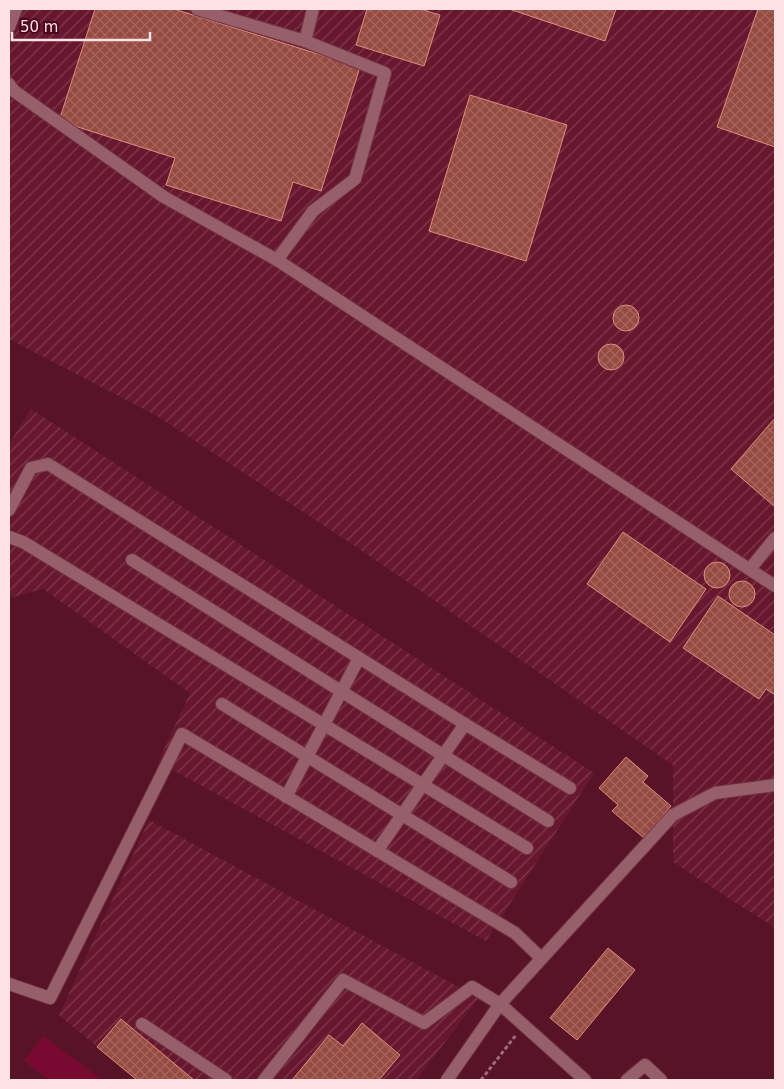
<svg xmlns="http://www.w3.org/2000/svg" width="784" height="1089" font-family="'DejaVu Sans',sans-serif">
<defs>
<pattern id="industrial-furrows" width="10" height="10" patternUnits="userSpaceOnUse" patternTransform="scale(1.25)"><rect width="10" height="10" fill="#67182e"/><path d="M-1 1l2-2M0 10L10 0M9 11l2-2" fill="none" stroke="#7e394c"/></pattern>
<pattern id="building-cross-hatch" width="8" height="8" patternUnits="userSpaceOnUse" patternTransform="scale(1.25)"><rect width="8" height="8" fill="#964b41"/><path d="M0 0l8 8M0 8l8-8" fill="none" stroke="#a6655c"/></pattern>
</defs>
<rect width="100%" height="100%" fill="#591327"/>
<g fill="url(#industrial-furrows)">
<polygon points="9,9 775,9 775,928 673,862 673,765 358,548 157,416 9,339"/>
<polygon points="31,409 594,773 486,941 158,762 190,693 43,589 9,598 9,444"/>
<polygon points="149,820 479,998 416,1080 137,1080 59,1015"/>
</g>
<polygon fill="#780a31" points="43,1036 103,1080 49,1080 24,1061"/>
<g fill="url(#building-cross-hatch)" stroke="#df8d81">
<polygon points="95,9 174,9 360,67 321,191 293,182 281,221 166,185 175,158 59,121"/>
<polygon points="367,9 420,9 440,15 424,66 356,45"/>
<polygon points="509,9 616,9 605,41"/>
<polygon points="758,9 775,9 775,147 717,127"/>
<polygon points="470,95 567,125 526,261 429,231"/>
<circle cx="626" cy="318" r="13"/>
<circle cx="611" cy="357" r="13"/>
<polygon points="775,418 775,507 731,469"/>
<polygon points="623,532 706,589 670,642 587,584"/>
<circle cx="717" cy="575" r="13"/>
<circle cx="742" cy="594" r="13"/>
<polygon points="718,596 775,635 775,695 766,689 759,699 683,648"/>
<polygon points="626,757 648,776 643,782 671,806 644,838 612,811 618,805 599,788"/>
<polygon points="608,948 635,970 577,1040 550,1018"/>
<polygon points="121,1019 194,1080 137,1080 97,1047"/>
<polygon points="362,1023 400,1055 379,1080 292,1080 329,1035 343,1046"/>
</g>
<g fill="none" stroke-linecap="round" stroke-linejoin="round">
<g stroke="#733446" stroke-width="14">
<g id="minor">
<polyline points="197,9 305,41"/>
<polyline points="9,27 16,9"/>
<polyline points="9,84 14,91 164,197 277,260 775,586"/>
<polyline points="277,260 313,211 355,179 385,73 305,41 313,9"/>
<polyline points="9,510 31,468 48,464 465,724 377,851"/>
<polyline points="9,537 23,542 527,848"/>
<polyline points="132,560 548,821"/>
<polyline points="750,569 775,538"/>
<polyline points="222,704 511,882"/>
<polyline points="465,724 570,788"/>
<polyline points="286,797 359,658"/>
<polyline points="9,984 50,998 182,734 515,933 541,958"/>
<polyline points="142,1024 226,1080"/>
<polyline points="264,1080 343,980 424,1023 472,987 500,1004 585,1080"/>
<polyline points="447,1080 500,1004 673,815 715,793 775,785"/>
<polyline points="627,1080 645,1065 661,1080"/>
</g>
</g>
<polyline stroke="#9f6b78" stroke-width="3" stroke-dasharray="4 2.5" stroke-linecap="butt" points="481,1080 516,1035"/>
<use href="#minor" stroke="#965f69" stroke-width="12"/>
</g>
<rect width="784" height="1089" fill="none" stroke="#fee2e6" stroke-width="20"/>
<path d="M12 32v8h138v-8" fill="none" stroke="#fee2e6" stroke-width="2.5"/>
<text x="20" y="32" font-size="15" fill="#fee2e6" stroke="#4d051d" stroke-width="4" paint-order="stroke">50 m</text>
</svg>
